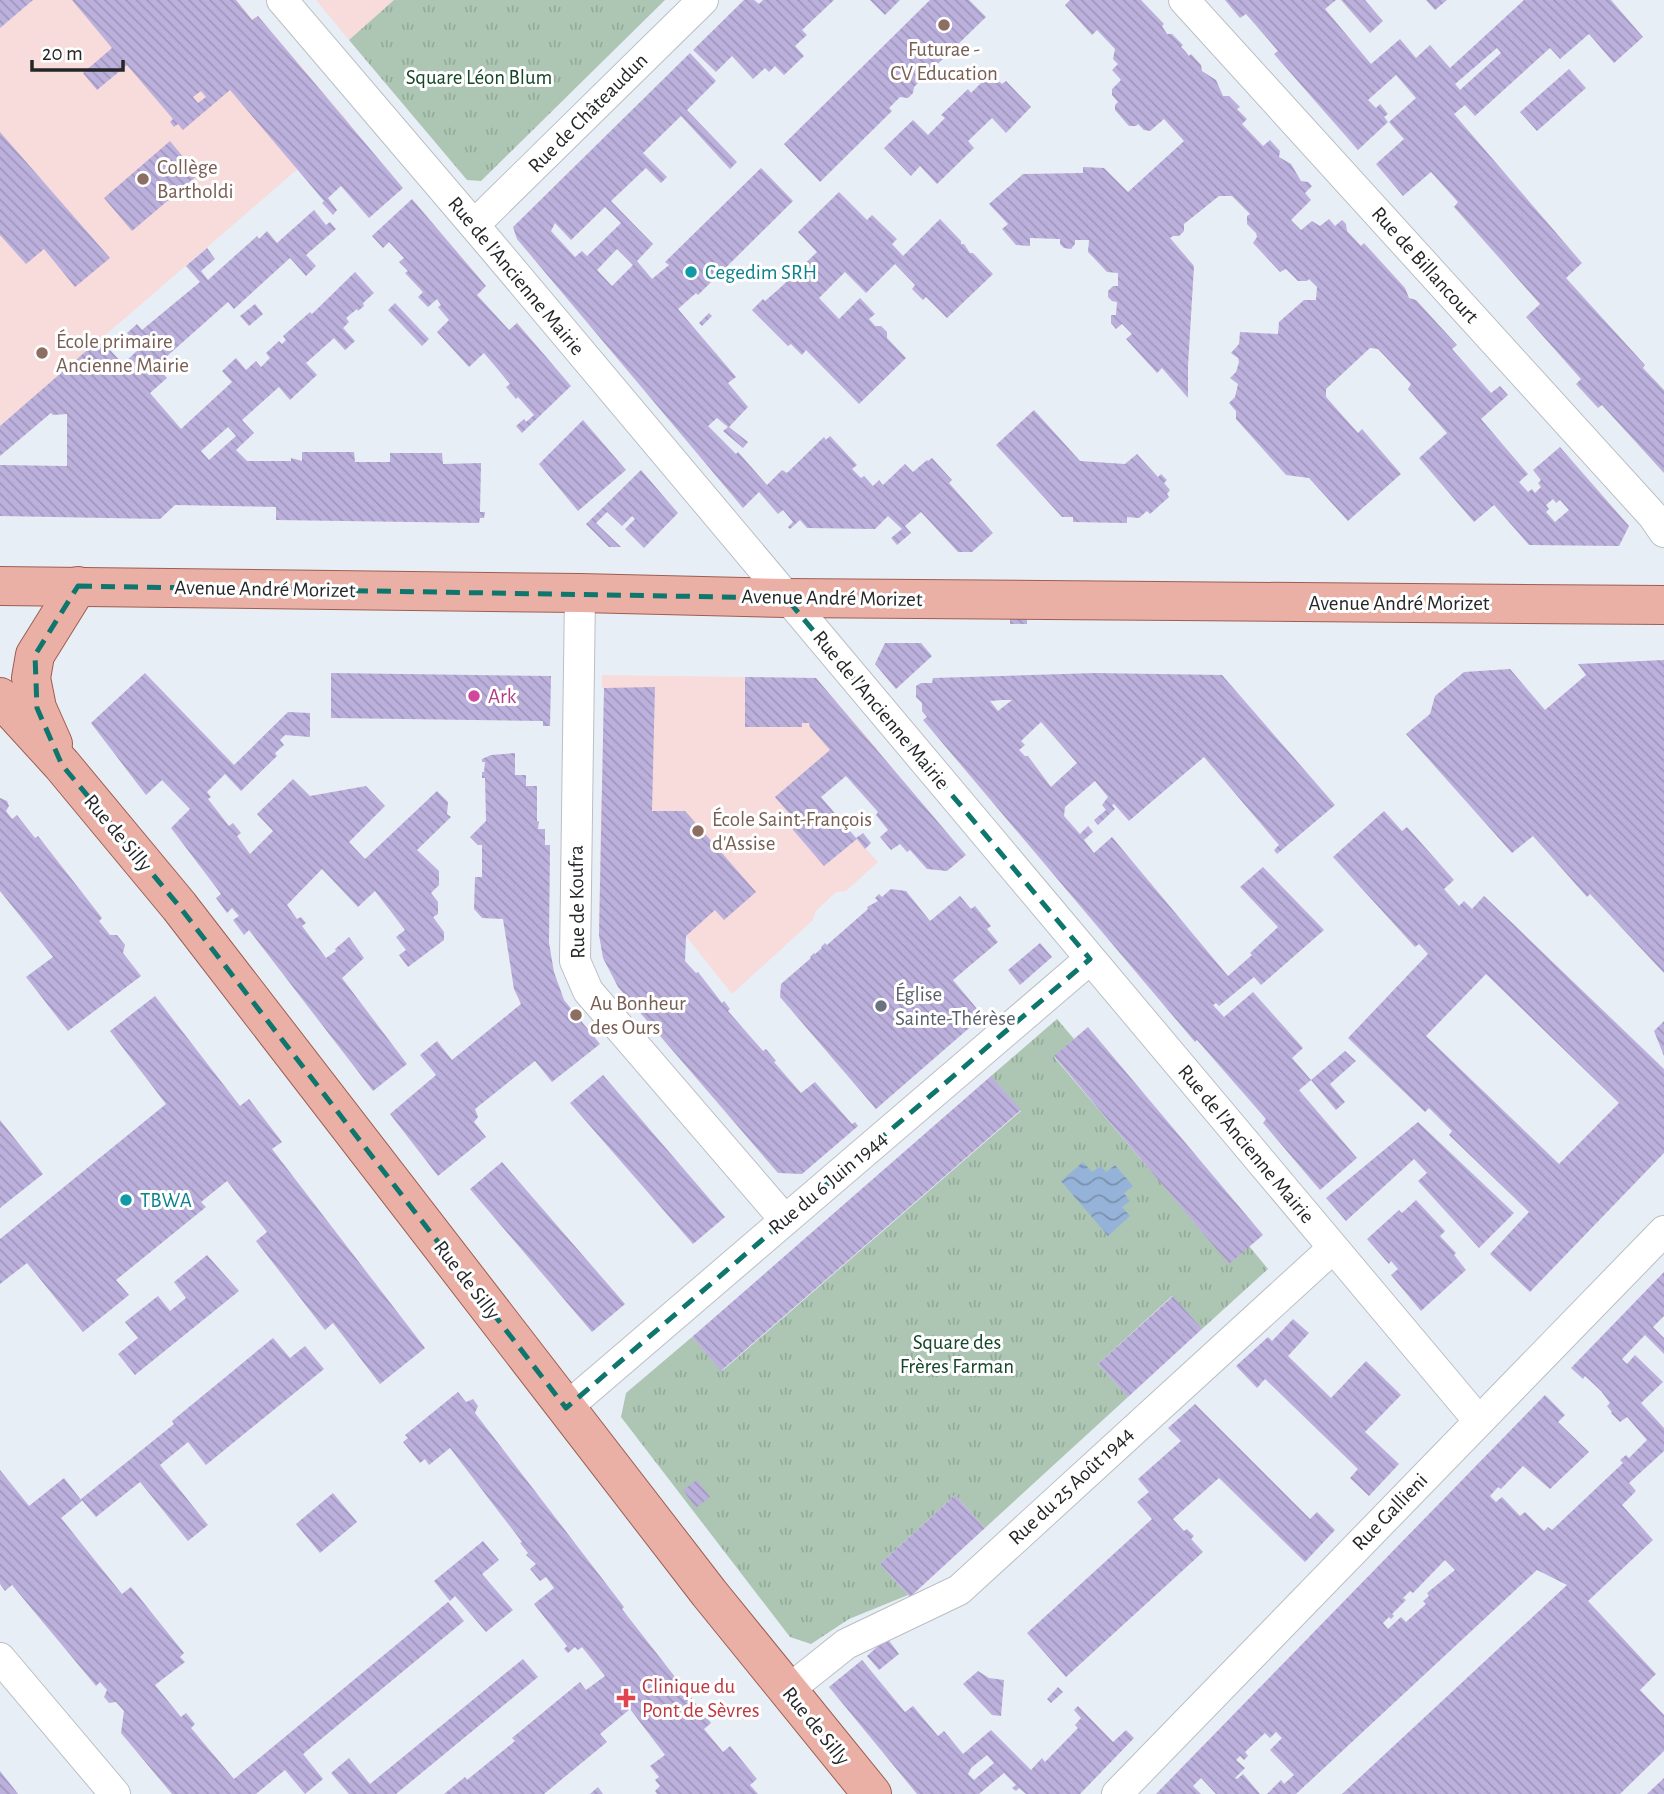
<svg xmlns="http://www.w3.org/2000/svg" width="1664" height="1794" font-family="'Alegreya Sans',sans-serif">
<defs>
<pattern id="park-tufts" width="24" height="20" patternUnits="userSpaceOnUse" patternTransform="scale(1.75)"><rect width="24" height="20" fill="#acc6b3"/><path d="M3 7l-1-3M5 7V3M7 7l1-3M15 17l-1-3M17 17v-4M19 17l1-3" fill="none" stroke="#94aa9a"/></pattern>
<pattern id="water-waves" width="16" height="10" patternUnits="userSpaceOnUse" patternTransform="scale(1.75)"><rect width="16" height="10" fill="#95b3d8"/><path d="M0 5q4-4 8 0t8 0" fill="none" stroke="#7991af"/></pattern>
<pattern id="building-back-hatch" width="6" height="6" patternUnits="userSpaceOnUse" patternTransform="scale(1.75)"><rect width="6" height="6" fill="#bcb0dc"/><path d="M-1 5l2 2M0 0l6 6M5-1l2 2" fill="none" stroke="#a197bd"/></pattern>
</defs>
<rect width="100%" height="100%" fill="#e8eef5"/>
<g fill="#f7dcdb">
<polygon points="0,0 236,0 252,19 258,16 350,124 0,426"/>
<polygon points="316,0 394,0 349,40"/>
<polygon points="602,675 816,678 877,749 789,824 824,866 857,839 878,862 846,891 836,892 816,911 812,921 732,994 686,936 599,935 601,796 603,796 604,688 602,688"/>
</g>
<g fill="url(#park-tufts)">
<polygon points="394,0 665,0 481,181 467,180 349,40"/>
<polygon points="1057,1019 1074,1039 1054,1057 1229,1263 1249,1246 1268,1269 1202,1329 1172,1296 1098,1364 1128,1397 985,1528 955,1495 880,1564 908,1595 849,1619 811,1644 790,1637 621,1417 626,1393 692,1337 722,1371 1021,1111 991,1076"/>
</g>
<polygon fill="url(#water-waves)" points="1083,1162 1092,1172 1101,1166 1106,1172 1115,1165 1133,1186 1124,1193 1130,1201 1122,1207 1130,1216 1108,1236 1061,1181"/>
<g fill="url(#building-back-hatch)" fill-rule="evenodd">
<polygon points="0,0 33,0 0,28"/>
<path d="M72,0H236L252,20L258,16L403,188L369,218L341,186L328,198L337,210L333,215L322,203L324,201L230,90L183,130L178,124L174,127L170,122L173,119L127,65L97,90L83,73L112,48ZM201,91L206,97L198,103L193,97Z"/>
<polygon points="744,0 754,0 759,4 763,0 834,0 802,30 807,35 795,46 804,56 784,75 775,66 769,72 765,68 753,79 732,56 716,72 693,50"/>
<polygon points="870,0 900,0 885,15"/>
<polygon points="930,0 969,0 986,17 914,87 913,93 908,98 900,97 889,108 892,111 820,182 784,144"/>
<path d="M1070,0H1141L1164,24L1162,26L1167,34H1172L1183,45L1181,47L1185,51L1189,56L1191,54L1201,65L1202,71L1216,80L1223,96H1229L1240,107L1237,109L1247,119L1242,124L1263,146L1270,140L1280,151L1279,157L1291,164L1301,181L1308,182L1312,186L1305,193L1311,200L1291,220L1301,230L1312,221L1320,226L1329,219L1335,226L1342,220L1346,224L1347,231L1361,246L1364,243L1405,288L1409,298L1416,300L1457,345L1452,349L1491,393L1500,386L1508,395L1481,419L1528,474L1519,482L1528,492L1532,489L1535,493L1541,487L1538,483L1541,480L1533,470L1560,447L1629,526L1619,546L1529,545L1494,505L1474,522L1419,458L1447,433L1408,389L1411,384L1378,349L1370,348L1326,389V397L1358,433L1362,429L1401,474L1348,521L1309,478L1286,475L1236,419V411L1229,403L1235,397L1238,384L1230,378L1236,372L1239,362L1238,358L1231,353L1239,344L1240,332L1278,334L1279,322L1304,300H1316L1317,287L1309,279L1307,281H1298L1286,269L1280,272L1253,243L1257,237L1256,233L1247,224V216L1250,214L1232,196H1219L1184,224V231L1179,236H1173L1170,238L1194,266L1188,366V398L1162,368L1157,373L1126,339L1132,334L1122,324L1116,329L1111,323V315H1116L1117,302L1112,301L1108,297V291L1113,286H1118V273L1107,272L1093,257L1088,252L1089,240H1075V244L1071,249L1064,248L1060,244V239L1030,238V246L1016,245L1002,229L1008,224L989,204L1023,174L1083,173V167L1104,168L1128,192L1184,141L1164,119L1150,131L1144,130L1138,124L1136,126H1129L1115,110V105L1118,102L1112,95V89L1121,80L1112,70L1118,64L1113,59L1115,49L1097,30L1092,35L1065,5ZM1553,499L1556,503L1560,500L1569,510L1555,522L1546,512L1549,509L1546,505Z"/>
<path d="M1225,0H1336L1325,9L1371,64L1400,39L1416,58L1430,45L1450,68L1524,0H1611L1643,37L1614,63L1589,34L1560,59L1550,48L1475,116L1465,105L1454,114L1582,263L1566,278L1645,365L1643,368L1664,390V473L1602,405L1598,408L1576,384L1581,379L1526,317L1540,304L1454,207L1458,202L1431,172L1403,196L1376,164L1404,139L1389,122L1416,98L1396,75L1368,100L1376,108L1380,104L1388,114L1384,117L1388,122L1358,150L1274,54L1278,51L1246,14L1240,18ZM1497,48L1501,53L1460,90L1455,84Z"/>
<polygon points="1341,0 1365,0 1383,21 1370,33"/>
<polygon points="1426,0 1447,0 1435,10"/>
<path d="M690,53L716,81L687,110L737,162L730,169L681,116L643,153L667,177L661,183L646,168L611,201L653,244L637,261L652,279L669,265L665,262L761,168L793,201L698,295L696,293L678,309L736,377L728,383L748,407L729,427L748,442L743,448L723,431L728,427L717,418L708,426L736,454L738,452L767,485L782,470L787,473L824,437L826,440L830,436L857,465L852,469L861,478L864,476L873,486L879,480L883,485L905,464L913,472L927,460L928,461L932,458L952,480L949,483L993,533L972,552H958L921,512L905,526L911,533L897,545L891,538L902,529L888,516L875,529L807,528L800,520L790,529L788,527L793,522L783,510L778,514L759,492L743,508L517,239L513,227ZM605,207L621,223L587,256L582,251L575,257L551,231L555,223L571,240ZM617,249L633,265L612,286L597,270Z"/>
<polygon points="1569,69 1586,88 1537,131 1520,112"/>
<polygon points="991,73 1002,84 1006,81 1031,107 1006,133 992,118 968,141 974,148 937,184 920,166 911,176 884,148 913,120 928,135 945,118 941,115 968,89 971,93"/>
<polygon points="0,132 110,258 75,287 44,249 26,264 0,235"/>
<polygon points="170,141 198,175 132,231 104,198"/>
<polygon points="839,192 867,220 872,215 897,239 892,244 903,256 940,219 961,241 961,244 964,244 970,253 973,253 993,274 947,318 926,297 923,300 912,289 915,285 895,264 866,293 845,272 819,298 839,319 860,298 875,314 869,319 875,326 881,326 887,332 887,338 906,358 859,404 806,350 802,355 791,344 788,346 752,310 763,299 765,301 780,288 817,252 798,232"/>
<polygon points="412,199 486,286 477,295 509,330 517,323 571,386 522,433 516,426 524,419 526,422 534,415 518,397 516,399 506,387 510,384 484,353 469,367 437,332 449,320 438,307 441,305 437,299 428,307 418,297 423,292 405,273 408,271 399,262 404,258 389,242 383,248 372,236"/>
<path d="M314,210L326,225L330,222L336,229L306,255L316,266L306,276L290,258L234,309L228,302L166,357L172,364L162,373L167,378L150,393L181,429L232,382L222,371L236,358L246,370L256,361L261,367L270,358L266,353L279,341L282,344L286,340L283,336L310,312L312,314L355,272L374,293L363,303L364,306L358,311L357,309L346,318L349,322L343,328L355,341L345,350L334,338L306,363L317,375L290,400L279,387L242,420L254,433L236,450L247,461H291V458L302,461V452H354L355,462H390V453H442L443,464L481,463L480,512H485L484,518H480L479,523L276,520V507L175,505L160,519L0,516V465L67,466V414L53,415L51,413L0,456V426L100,339L123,364L140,348L127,333L137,324L142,330L200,282L186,266L207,248L215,259L201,271L208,280L257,236L259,239L267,231L277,243ZM228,427L236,436L209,460L201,451Z"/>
<polygon points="395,303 429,339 422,346 388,310"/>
<polygon points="255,304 263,314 249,326 240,316"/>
<polygon points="709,313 712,316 702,326 699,323"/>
<polygon points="1034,410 1080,461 1125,464 1137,454 1158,477 1161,474 1167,480 1164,483 1170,490 1167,494 1169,497 1150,514 1147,511 1139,518 1127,517 1127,523 1073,522 1073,517 1062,517 996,445"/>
<polygon points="583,420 626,470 578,511 539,464"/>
<polygon points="641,470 678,513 644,548 625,529 635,519 632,516 622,526 607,512 596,523 621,547 609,547 586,524"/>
<polygon points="1027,616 1027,624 1010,624 1010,617"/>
<polygon points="885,643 921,643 932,656 896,689 875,664"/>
<polygon points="1664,660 1664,973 1590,894 1587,897 1533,836 1512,853 1406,734 1430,714 1435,696 1464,672 1510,669 1545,710 1586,675 1578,664"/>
<polygon points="145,673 234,765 288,712 310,713 310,737 285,735 280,740 284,745 275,753 277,756 241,791 225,774 207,792 211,797 208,799 229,826 233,823 241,833 237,836 250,854 273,831 257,814 293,779 310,796 366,786 385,806 349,842 365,859 437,791 448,802 447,814 451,817 417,850 439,871 439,885 431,893 438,902 438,914 433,917 444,932 444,940 408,967 399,955 406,950 396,937 405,930 375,891 358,907 322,869 287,905 297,919 301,917 306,923 302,926 326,958 336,951 335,949 349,937 364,958 342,978 407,1064 373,1091 249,930 244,935 233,920 239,916 232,908 227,913 216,898 221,894 171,828 190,809 162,780 146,795 91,723"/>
<polygon points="331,673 551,676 550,726 543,726 543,721 331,718"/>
<path d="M1095,673L1222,675L1335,805L1277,854L1274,850L1279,845L1204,757L1129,821L1114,804L1112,805L1115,809L1098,825L1094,820L1106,810L1102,805L1108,797L1095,781L1065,807L1064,816L1080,834L1088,826L1093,832L1084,840L1094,853L1112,837L1228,976L1252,955L1250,953L1278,927L1240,887L1263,867L1324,930L1261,985L1254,977L1219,1006L1216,1003L1213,1005L1224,1017L1253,992L1303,1048L1292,1058L1311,1080L1299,1090L1357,1158L1320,1190L1263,1123L1266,1119L1197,1040L1195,1042L923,720L927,717L922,711V703L916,697V686L921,683H932L933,678ZM1002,700H1012L998,711L990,701ZM1041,722L1077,763L1051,787L1028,756H1025L1019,750L1025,745L1021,741Z"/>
<polygon points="745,677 816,678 966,855 947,871 927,869 910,850 907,852 900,844 891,850 880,837 888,830 876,815 878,812 846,776 821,797 856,838 863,833 871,843 865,849 857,839 824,866 788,824 794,819 775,797 830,750 810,727 809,723 802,723 802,727 745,727"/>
<polygon points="655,687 652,811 685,811 756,892 724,920 715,910 686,936 685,961 696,973 698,972 722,1003 724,1001 730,1009 728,1011 763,1051 766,1049 776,1061 774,1062 801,1093 815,1082 852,1124 855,1122 858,1126 802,1174 778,1173 618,987 603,958 599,935 604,688"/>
<polygon points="515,753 515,775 526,775 526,786 537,786 537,822 539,821 538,829 545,829 545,845 550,845 549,943 554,972 564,1000 600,1044 552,1082 535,1061 475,1109 478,1117 474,1122 486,1137 438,1176 390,1114 436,1075 420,1055 437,1041 452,1060 521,1004 514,989 503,919 482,918 474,909 475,877 482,877 482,845 478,845 470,837 486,821 485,778 482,778 482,772 484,772 485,762 482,762 482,759 491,755"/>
<polygon points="0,798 7,801 9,806 6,811 12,819 17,815 35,838 38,836 102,918 99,921 110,935 117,935 125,945 123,953 141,976 68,1031 26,977 53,957 0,891"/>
<path d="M1384,811L1402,831L1407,827L1454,880L1444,889L1459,906L1464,901L1472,909L1484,896L1664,1069V1153L1530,1292L1490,1254L1529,1212L1449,1135L1452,1131L1429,1108L1425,1112L1348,1038L1428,954L1419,944L1415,947L1333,857ZM1486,974L1619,1103L1559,1164L1426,1036Z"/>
<polygon points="891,889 906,891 930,921 960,896 971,909 975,906 991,926 987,929 998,942 953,980 983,1016 876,1109 780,997 781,984 811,958 810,957 814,953 815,954 822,948 821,947 825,943 827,945 868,909 867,907 878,901 875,898 879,894 882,897"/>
<polygon points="1040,943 1052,957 1020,985 1008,970"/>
<polygon points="155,996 240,1106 249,1099 282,1142 272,1149 425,1348 380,1384 333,1323 325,1330 256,1241 267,1232 227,1181 201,1202 206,1207 116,1280 129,1295 83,1332 27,1263 0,1284 0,1239 166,1104 110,1031"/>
<polygon points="1664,1021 1664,1056 1654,1031"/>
<polygon points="1088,1027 1263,1235 1229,1264 1054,1056"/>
<polygon points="1345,1051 1356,1061 1330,1084 1345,1102 1336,1110 1311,1080"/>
<polygon points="603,1075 725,1217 693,1244 570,1103"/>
<polygon points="991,1076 1021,1110 721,1371 692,1337"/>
<polygon points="0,1120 43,1174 0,1208"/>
<polygon points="1418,1122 1514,1213 1479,1248 1418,1181 1427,1173 1414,1159 1346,1221 1326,1198"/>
<polygon points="502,1162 625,1304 592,1332 470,1189"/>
<polygon points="1416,1200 1445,1231 1440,1236 1456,1253 1454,1255 1466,1270 1421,1311 1391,1275 1398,1269 1391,1261 1389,1264 1367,1239 1399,1210 1402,1213"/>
<polygon points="207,1255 239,1291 135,1375 118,1354 138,1338 125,1322 158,1296 170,1311 186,1298 174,1282"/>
<path d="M1664,1272V1316L1653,1327L1664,1338V1354L1645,1335L1622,1359L1627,1364L1635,1355L1663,1382L1641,1403L1664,1428V1451L1629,1483L1636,1491L1622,1505L1653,1540L1588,1601L1656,1674L1640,1690L1664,1715V1751L1620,1794H1342L1567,1585L1537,1570L1296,1794H1267L1281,1780L1284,1784L1294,1775L1270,1750L1282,1738L1276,1732L1270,1738L1265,1733L1245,1752L1248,1756L1244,1760L1240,1756L1236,1760L1245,1768L1235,1778L1237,1779L1243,1774L1260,1794H1216L1201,1778L1193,1786L1201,1794H1156L1545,1395L1565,1415L1558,1422L1589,1452L1550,1489L1523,1466L1501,1489L1498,1487L1490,1496L1496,1502L1502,1497L1520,1516L1525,1512L1544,1531L1548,1527L1552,1530L1623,1463L1620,1460L1626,1455L1629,1458L1647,1440L1627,1417L1620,1422L1611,1413L1612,1412L1607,1406L1610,1403L1601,1391L1585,1376L1583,1379L1571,1368ZM1445,1560L1455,1570L1427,1593L1429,1596L1423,1601L1426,1604L1406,1622L1401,1617L1388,1629L1383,1623L1389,1617L1391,1619L1394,1616L1392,1614L1406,1600L1403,1598L1410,1591L1413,1593Z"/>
<polygon points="1173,1296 1202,1329 1128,1397 1098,1364"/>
<polygon points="1293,1319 1309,1333 1288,1356 1331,1398 1366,1361 1401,1395 1365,1432 1399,1464 1369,1496 1350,1478 1358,1469 1265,1379 1257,1388 1236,1366 1268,1337 1272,1341"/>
<polygon points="273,1338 290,1358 305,1346 324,1369 206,1465 188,1442 160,1465 208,1525 188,1541 140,1482 96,1517 81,1499 174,1424 172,1421"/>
<polygon points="458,1392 466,1402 473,1399 478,1406 475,1413 624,1607 622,1609 711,1723 704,1729 723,1752 730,1746 757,1779 750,1785 758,1794 657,1794 655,1791 660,1786 655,1780 659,1777 650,1766 665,1755 630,1709 600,1734 607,1742 544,1794 444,1794 465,1777 467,1780 515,1741 512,1738 580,1682 586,1690 605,1676 582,1647 578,1650 575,1647 568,1653 564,1649 567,1646 534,1604 554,1588 546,1577 540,1581 530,1569 536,1564 526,1555 528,1553 520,1543 522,1542 450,1448 429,1465 425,1459 420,1463 403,1442 408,1438 405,1435"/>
<polygon points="1195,1404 1310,1519 1317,1512 1335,1530 1305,1562 1219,1478 1173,1519 1184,1531 1187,1529 1194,1536 1191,1539 1203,1552 1066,1677 1027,1633 1152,1519 1137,1502 1149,1492 1138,1479 1181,1441 1168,1428"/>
<polygon points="0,1470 29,1506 64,1478 82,1501 61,1518 122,1594 131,1587 184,1653 180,1657 185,1662 155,1685 181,1717 186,1713 195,1724 191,1728 234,1779 448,1602 464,1621 303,1754 323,1779 305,1794 285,1770 256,1794 172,1794 121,1733 124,1711 116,1702 109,1703 104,1697 107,1690 100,1682 96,1686 12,1585 5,1591 0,1584"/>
<polygon points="697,1480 710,1497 696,1508 683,1490"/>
<polygon points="333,1493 357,1522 320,1553 296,1524"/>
<polygon points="955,1495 985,1528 910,1597 880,1564"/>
<polygon points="483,1541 499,1560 482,1574 513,1610 486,1632 455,1596 450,1601 434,1581"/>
<polygon points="887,1638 899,1654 879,1670 867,1656"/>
<polygon points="523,1659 538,1677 396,1794 349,1794 331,1773 349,1758 370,1784"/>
<path d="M862,1660L905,1712L913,1706L938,1736L944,1731L963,1754L991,1730L1031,1770L1042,1758L1045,1762L1078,1728L1075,1725L1081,1718L1074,1710L1078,1706L1113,1742L1126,1730L1134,1738L1080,1794H1026L1019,1788L1016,1791L1012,1788L1016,1785L1004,1773L979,1794H917L829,1687ZM987,1755L994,1763L974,1780L968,1774L971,1768Z"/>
<polygon points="978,1671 989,1678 1004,1680 1001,1716 992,1715 963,1684"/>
<polygon points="1058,1687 1063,1692 1051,1703 1047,1699"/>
<polygon points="0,1771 15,1790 18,1794 0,1794"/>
<polygon points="1664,1778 1664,1794 1647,1794"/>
<polygon points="598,1787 603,1794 590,1794"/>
</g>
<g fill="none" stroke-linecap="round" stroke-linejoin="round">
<g stroke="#babfc6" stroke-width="32">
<g id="minor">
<polyline points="282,0 490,244 1479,1421"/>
<polyline points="1184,0 1653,516 1664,532"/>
<polyline points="474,225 703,0"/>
<polyline points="580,593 575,961 588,991 785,1220"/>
<polyline points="566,1408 1090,959"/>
<polyline points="0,1658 115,1794"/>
<polyline points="787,1691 846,1644 959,1590 1333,1248"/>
<polyline points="1117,1794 1664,1231"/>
</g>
</g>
<g stroke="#9c5e52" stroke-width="40">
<g id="major">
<polyline points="0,586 580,593 786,598 1664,605"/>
<polyline points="0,697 62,765 179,906 709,1593 872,1794"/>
<polyline points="53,744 37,708 31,678 35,655 78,586"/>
</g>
</g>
<use href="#minor" stroke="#fff" stroke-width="30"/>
<use href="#major" stroke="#ebb0a5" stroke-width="38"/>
</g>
<path fill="none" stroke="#0f766e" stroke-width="5" stroke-dasharray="14 9" stroke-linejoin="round" d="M78,586L786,598L1090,959L566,1408L179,906L62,765L37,708L35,655Z"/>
<g fill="#8d6e63" stroke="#fff" stroke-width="2.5">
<circle cx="944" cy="25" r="7"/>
<circle cx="143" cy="179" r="7"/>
<circle cx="42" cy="353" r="7"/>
<circle cx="698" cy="831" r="7"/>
<circle cx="576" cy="1015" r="7"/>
</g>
<g fill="#0f9aa8" stroke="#fff" stroke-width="2.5">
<circle cx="691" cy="272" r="7"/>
<circle cx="126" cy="1200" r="7"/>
</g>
<circle fill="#d1479c" stroke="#fff" stroke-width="2.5" cx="474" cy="696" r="7"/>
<circle fill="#6b7280" stroke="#fff" stroke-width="2.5" cx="881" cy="1006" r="7"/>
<path fill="#e0444e" stroke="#fff" stroke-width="2.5" d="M622.5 1687.5h7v7h7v7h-7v7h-7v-7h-7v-7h7z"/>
<g text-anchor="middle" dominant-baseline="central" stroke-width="6" stroke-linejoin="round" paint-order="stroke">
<g font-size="21" fill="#785e54" stroke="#fff" text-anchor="start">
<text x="944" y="49" text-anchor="middle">Futurae -<tspan x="944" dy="24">CV Education</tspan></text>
<text x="157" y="167">Collège<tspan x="157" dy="24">Bartholdi</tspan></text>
<text x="56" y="341">École primaire<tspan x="56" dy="24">Ancienne Mairie</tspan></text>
<text x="712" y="819">École Saint-François<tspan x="712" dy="24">d'Assise</tspan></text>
<text x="590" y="1003">Au Bonheur<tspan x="590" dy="24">des Ours</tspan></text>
</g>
<g font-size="21" fill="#144628" stroke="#fff">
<text x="479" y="77">Square Léon Blum</text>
<text x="957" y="1342">Square des<tspan x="957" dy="24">Frères Farman</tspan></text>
</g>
<g font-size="21" fill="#242628" stroke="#fff">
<text transform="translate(588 113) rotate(-45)">Rue de Châteaudun</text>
<text transform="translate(1425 265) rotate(48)">Rue de Billancourt</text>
<text transform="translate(516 276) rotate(50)">Rue de l'Ancienne Mairie</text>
<text transform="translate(265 589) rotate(1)">Avenue André Morizet</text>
<text transform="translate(832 598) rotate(1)">Avenue André Morizet</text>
<text x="1399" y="603">Avenue André Morizet</text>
<text transform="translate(881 710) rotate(50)">Rue de l'Ancienne Mairie</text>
<text transform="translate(118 833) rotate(50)">Rue de Silly</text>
<text transform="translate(577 902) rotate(-91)">Rue de Koufra</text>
<text transform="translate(1246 1144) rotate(50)">Rue de l'Ancienne Mairie</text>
<text transform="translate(828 1183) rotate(-40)">Rue du 6 Juin 1944</text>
<text transform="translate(467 1280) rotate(52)">Rue de Silly</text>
<text transform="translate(1071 1486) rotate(-43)">Rue du 25 Août 1944</text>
<text transform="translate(1390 1512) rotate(-46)">Rue Gallieni</text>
<text transform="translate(816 1726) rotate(51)">Rue de Silly</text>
</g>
<g font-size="21" fill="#0d838f" stroke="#fff" text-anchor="start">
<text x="705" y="272">Cegedim SRH</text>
<text x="140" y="1200">TBWA</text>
</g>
<g font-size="21" fill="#b23c85" stroke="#fff" text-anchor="start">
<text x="488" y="696">Ark</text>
</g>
<g font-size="21" fill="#5b616d" stroke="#fff" text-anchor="start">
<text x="895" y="994">Église<tspan x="895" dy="24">Sainte-Thérèse</tspan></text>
</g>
<g font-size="21" fill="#be3a42" stroke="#fff" text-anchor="start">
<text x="642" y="1686">Clinique du<tspan x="642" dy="24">Pont de Sèvres</tspan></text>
</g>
</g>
<path d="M32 60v10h91v-10" fill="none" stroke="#242628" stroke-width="3.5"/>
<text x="42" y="60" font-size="21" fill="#242628" stroke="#ffffff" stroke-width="5" paint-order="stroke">20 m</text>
</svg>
